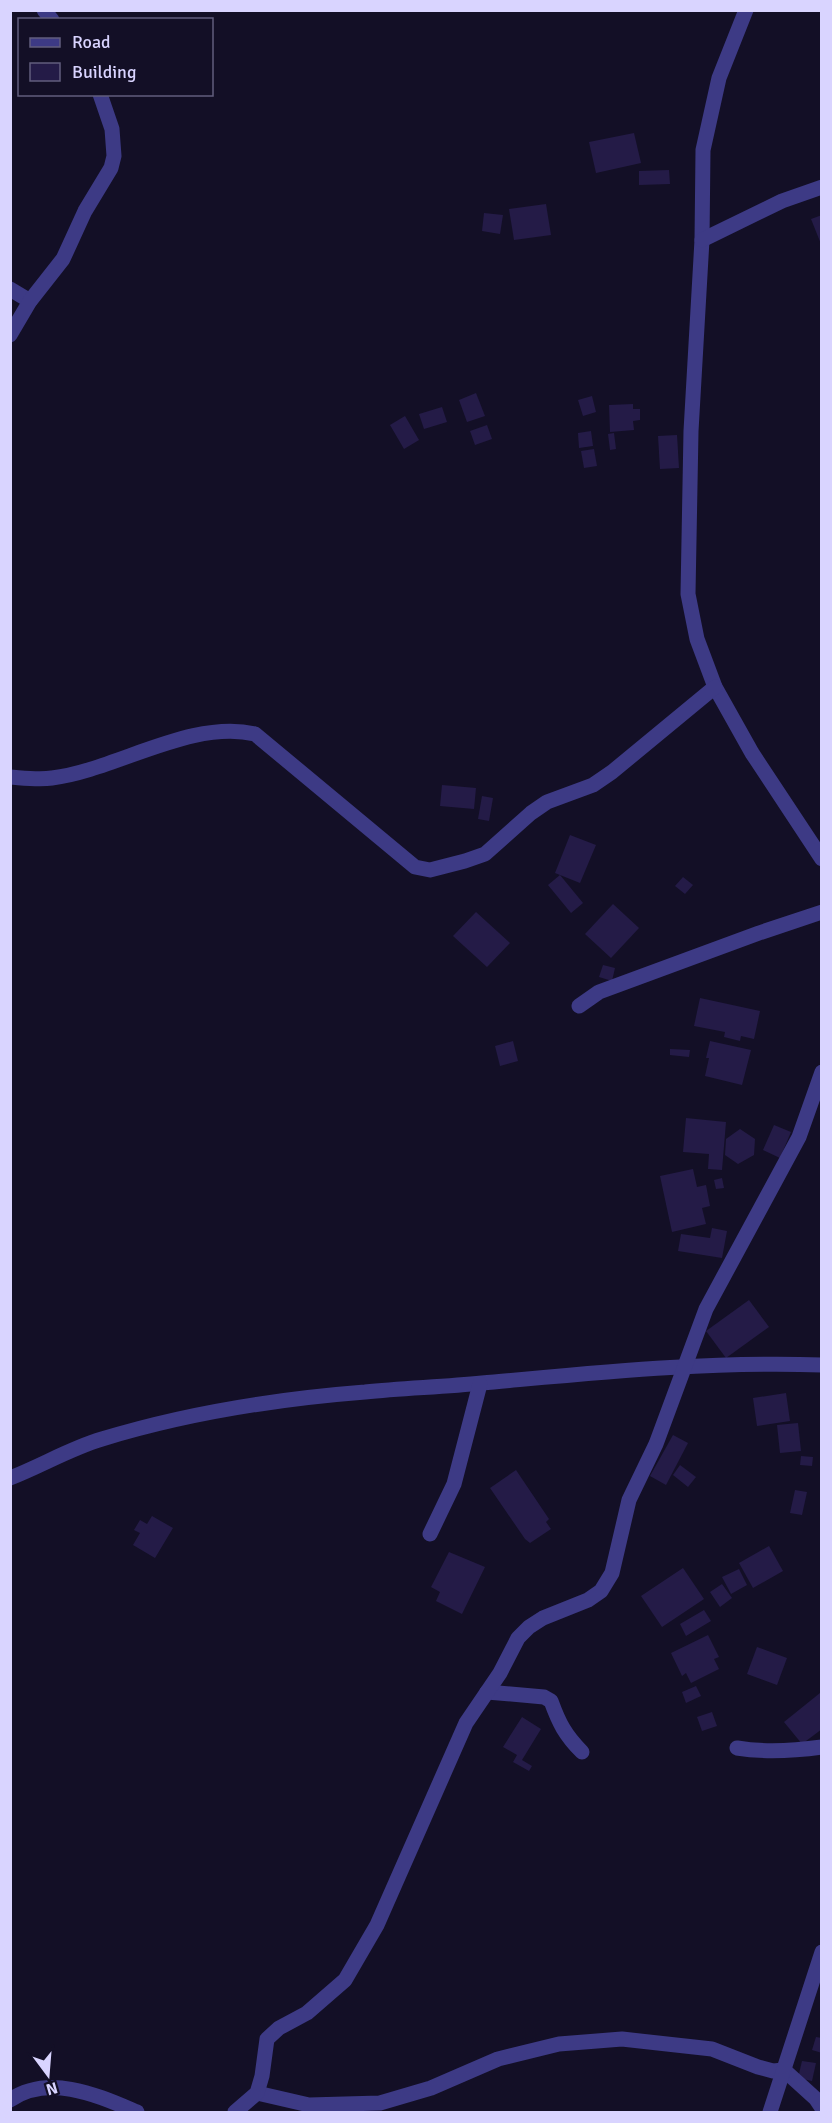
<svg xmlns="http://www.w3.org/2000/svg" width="832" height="2123" font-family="Signika,sans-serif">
<rect width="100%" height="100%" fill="#130f26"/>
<g fill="#241b47">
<polygon points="634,133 641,163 596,173 589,142"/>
<polygon points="669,170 670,184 639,185 639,171"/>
<polygon points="546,204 551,235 514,240 509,209"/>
<polygon points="484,213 503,215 500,234 482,231"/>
<polygon points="822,215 822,244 821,244 811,219"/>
<polygon points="476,393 485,416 467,422 459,400"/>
<polygon points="592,396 596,412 583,416 578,400"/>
<polygon points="633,404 633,409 640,409 640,420 633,421 634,430 610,432 609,405"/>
<polygon points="442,407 447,422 424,429 419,414"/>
<polygon points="405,416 419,440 404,449 390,425"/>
<polygon points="487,425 492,439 475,445 470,431"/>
<polygon points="591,431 593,446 579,448 578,433"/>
<polygon points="614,433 616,449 610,450 608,434"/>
<polygon points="677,435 679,468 660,469 658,436"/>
<polygon points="594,449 597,466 584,468 581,451"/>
<polygon points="442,785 476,788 474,809 440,806"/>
<polygon points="482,796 493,798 489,821 478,819"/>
<polygon points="570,835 596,845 580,883 555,873"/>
<polygon points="560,875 583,903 571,913 548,885"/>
<polygon points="683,877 693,885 685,894 675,886"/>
<polygon points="613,904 639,928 611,958 585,934"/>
<polygon points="476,912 510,943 487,967 453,936"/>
<polygon points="603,965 615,968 612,981 599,977"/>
<polygon points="700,998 760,1011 754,1039 741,1036 740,1041 724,1037 725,1032 694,1026"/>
<polygon points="513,1041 518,1061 500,1066 495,1046"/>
<polygon points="710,1041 751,1050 742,1085 705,1076 709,1058 706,1058"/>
<polygon points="670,1049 690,1050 689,1057 670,1055"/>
<polygon points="686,1118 726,1122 722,1170 708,1169 709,1154 683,1152"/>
<polygon points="774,1125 791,1132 780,1158 763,1150"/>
<polygon points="740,1129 755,1139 754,1155 738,1164 725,1155 726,1139"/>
<polygon points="693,1169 697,1187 706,1185 710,1206 702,1208 706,1224 672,1232 660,1176"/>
<polygon points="722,1178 724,1188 716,1189 714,1180"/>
<polygon points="712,1228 727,1231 722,1258 678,1251 681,1234 710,1238"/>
<polygon points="749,1300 769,1327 726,1358 706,1331"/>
<polygon points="786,1393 790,1421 757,1426 753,1398"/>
<polygon points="798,1423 801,1451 780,1453 777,1425"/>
<polygon points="673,1435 688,1443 666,1485 650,1476"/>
<polygon points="801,1456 813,1457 812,1466 800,1465"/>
<polygon points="680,1465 696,1477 688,1487 673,1475"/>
<polygon points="516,1470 549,1519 546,1522 551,1529 530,1543 525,1539 490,1488"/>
<polygon points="795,1490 807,1492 802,1515 790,1513"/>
<polygon points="152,1516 173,1528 155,1558 133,1545 140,1533 134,1530 140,1520 147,1524"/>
<polygon points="769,1546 783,1571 753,1588 739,1563"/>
<polygon points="449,1552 485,1567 462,1614 436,1601 440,1592 431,1587"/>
<polygon points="683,1568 704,1599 662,1627 641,1596"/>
<polygon points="739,1569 747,1585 731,1594 722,1577"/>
<polygon points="722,1584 732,1598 720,1607 710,1592"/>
<polygon points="704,1610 711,1621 686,1636 680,1624"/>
<polygon points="708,1635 719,1657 714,1659 719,1669 691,1683 686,1673 682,1676 671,1653"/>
<polygon points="757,1647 787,1658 777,1685 747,1674"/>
<polygon points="696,1686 701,1696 686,1703 682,1692"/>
<polygon points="820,1693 822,1729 802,1744 784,1722"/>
<polygon points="712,1712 717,1726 702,1731 697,1717"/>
<polygon points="522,1717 541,1729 522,1760 532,1766 529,1771 513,1762 517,1755 503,1747"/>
<polygon points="816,2037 822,2038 822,2053 812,2050"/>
<polygon points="802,2061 816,2063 812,2081 798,2078"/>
</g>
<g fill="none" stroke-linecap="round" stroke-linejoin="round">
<g stroke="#3d3a85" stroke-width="15">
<polyline points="44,10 52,20"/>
<polyline points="746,10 719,78 703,150 702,240 691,431 688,594 697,639 715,687 752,753 822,859"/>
<polyline points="702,240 782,201 822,187"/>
<polyline points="10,289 30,301"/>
<polyline points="10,335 30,301 63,259 85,211 111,168 114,156 112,129 100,94"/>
<path d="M10,777C24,778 39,780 52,778C116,770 191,719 255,734L415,867L430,870L465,861L485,854L531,813L547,802L593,785L612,772L715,687"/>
<polyline points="579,1006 599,992 759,933 822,912"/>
<path d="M10,1478C41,1466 71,1448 102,1439C187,1413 276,1399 365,1392C404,1388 443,1387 482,1383C595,1373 708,1361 822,1365"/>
<polyline points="430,1534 454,1484 480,1384"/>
<path d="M487,1692L544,1697L551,1701C559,1723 565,1735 582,1752"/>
<path d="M737,1748C766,1753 793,1751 822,1747"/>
<polyline points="257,2093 309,2105 380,2103 431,2088 498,2059 559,2044 622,2039 712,2049 758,2067 773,2071 784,2070 816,2099 822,2108"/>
<path d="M10,2100C50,2073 99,2096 137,2112"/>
<polyline points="235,2112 257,2093 262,2076 267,2039 279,2028 307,2013 345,1980 377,1925 466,1723 500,1673 518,1638 529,1627 543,1618 588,1600 601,1591 612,1573 629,1500 656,1444 706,1309 799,1137 822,1072"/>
<polyline points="770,2112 822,1952"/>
</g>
</g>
<rect width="832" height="2123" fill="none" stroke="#d9d4ff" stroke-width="24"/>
<rect x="18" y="18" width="195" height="78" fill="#130f26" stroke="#625e7d" stroke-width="1.5"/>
<rect x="30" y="38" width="30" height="9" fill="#3d3a85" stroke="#625e7d" stroke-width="1.5"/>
<text x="72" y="48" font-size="18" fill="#d9d4ff">Road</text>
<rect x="30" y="63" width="30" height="18" fill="#241b47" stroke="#625e7d" stroke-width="1.5"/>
<text x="72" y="78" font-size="18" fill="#d9d4ff">Building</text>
<g transform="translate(48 2075) rotate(164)" stroke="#130f26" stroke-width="4.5" paint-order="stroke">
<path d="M0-4.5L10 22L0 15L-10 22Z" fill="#d9d4ff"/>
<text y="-9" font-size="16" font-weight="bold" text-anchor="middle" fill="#d9d4ff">N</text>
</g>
</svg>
